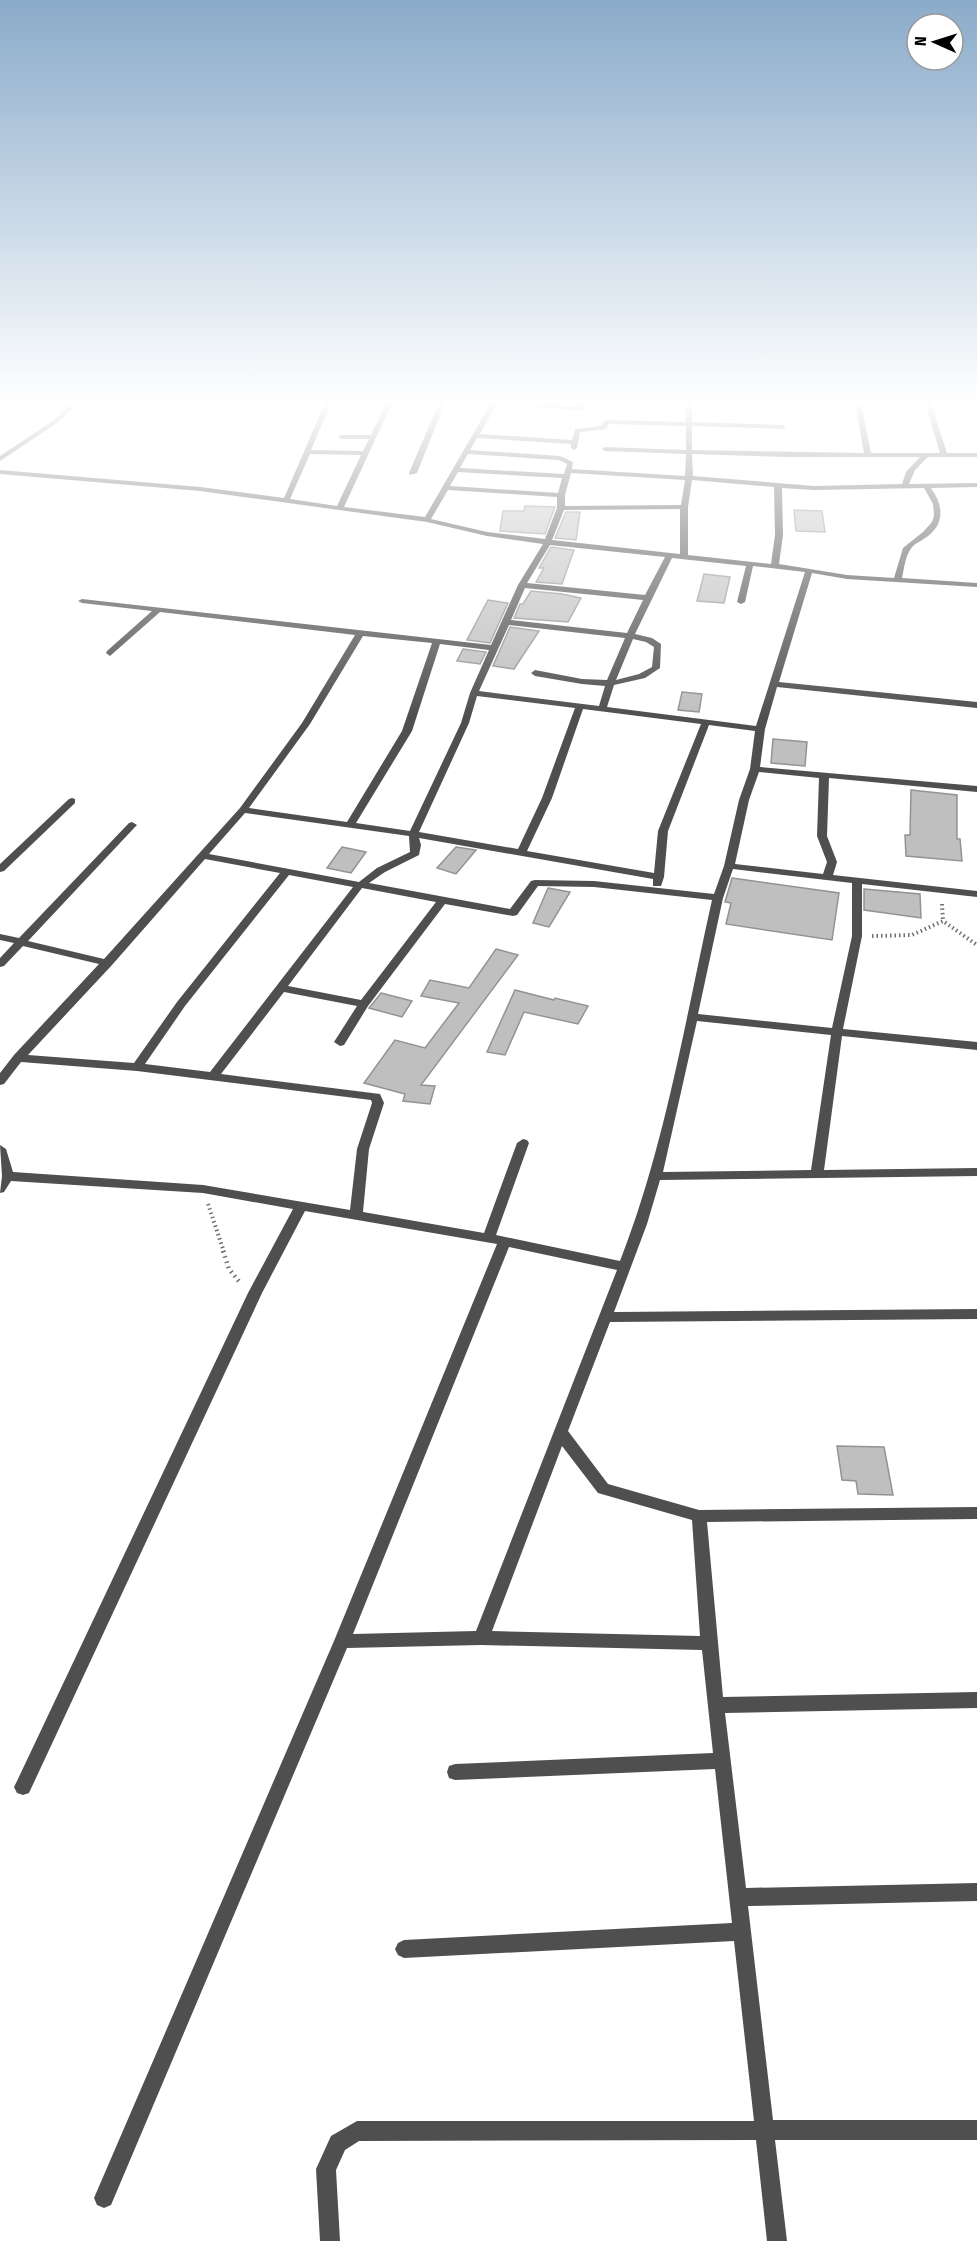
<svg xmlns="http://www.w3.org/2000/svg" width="977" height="2241" font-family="'Fira Sans Condensed',sans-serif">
<rect width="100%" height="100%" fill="#fff"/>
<g fill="#bfbfbf" stroke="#939393" stroke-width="1.5">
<polygon points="525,506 555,507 545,534 500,531 503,511 524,511"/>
<polygon points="794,510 822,511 825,532 796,531"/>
<polygon points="566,512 580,512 576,540 555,538"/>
<polygon points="551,547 574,550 562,584 536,582 544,568 539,568"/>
<polygon points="704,574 730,577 724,603 697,601"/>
<polygon points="531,591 562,594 581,598 568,622 514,618 520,604 523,604"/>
<polygon points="488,600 508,603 490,643 467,640"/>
<polygon points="510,627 539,631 514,669 493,666"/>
<polygon points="463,649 486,652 480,664 457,661"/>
<polygon points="682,692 702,694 699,712 678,710"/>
<polygon points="773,739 807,742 805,766 771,763"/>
<polygon points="911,790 957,795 957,839 960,839 962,861 906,856 905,835 910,835"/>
<polygon points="342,847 366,852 351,873 327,868"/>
<polygon points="456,847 476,850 456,874 437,868"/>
<polygon points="732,878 839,893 832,940 726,924 731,903 725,902"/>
<polygon points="548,888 570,892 549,927 533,923"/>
<polygon points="864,889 920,894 921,918 864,910"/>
<polygon points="496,949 518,955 421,1085 435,1086 430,1104 403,1101 405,1094 364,1083 395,1040 425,1048 459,1003 421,996 430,980 469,988"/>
<polygon points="515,990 554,1000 555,998 588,1006 578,1024 524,1012 505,1055 487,1052"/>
<polygon points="381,993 412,1001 402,1017 369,1008"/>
<polygon points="837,1446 884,1447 893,1495 858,1494 856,1481 842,1480"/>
</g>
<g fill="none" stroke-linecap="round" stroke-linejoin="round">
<g stroke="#717171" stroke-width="4" stroke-dasharray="1.5 3" stroke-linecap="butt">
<polyline points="942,904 943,921"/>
<polyline points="872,936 912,935 943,921 977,945"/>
<polyline points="208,1204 224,1252"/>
</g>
<polyline stroke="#717171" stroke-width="4.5" stroke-dasharray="1.5 4" stroke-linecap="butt" points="223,1251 229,1269 241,1284"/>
<g fill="#4f4f4f" fill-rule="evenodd">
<polygon points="71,403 78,403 57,423 0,461 0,456 53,421"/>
<path d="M325,403H331L311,450L363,451L369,439H341L338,437L341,435H371L386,403H392L344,507L425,517L491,403H497L480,434L572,440L575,429L601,426L604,421L606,420L686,422V403H692V422L783,425L786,427L783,429L692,426V450L864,453L855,403H861L871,453H940L925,403H931L947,453H977V457H928L915,470L909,484L977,483V487L931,488C944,506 945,525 925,538C920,542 913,544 910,550C905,558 904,569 902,578L977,583V587L847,579L812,573L779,682L977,702V708L777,687L765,729L760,767L977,786V792L829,778L827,836L837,862L833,875L977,891V897L862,884V936L843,1029L977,1042V1050L842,1036L824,1170L977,1168V1176L660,1180L647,1224L614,1312L977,1309V1319L610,1322L568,1431L608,1484L699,1510L977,1507V1519L707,1522L723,1697L977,1692V1708L725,1713L746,1888L977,1883V1901L748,1906L773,2120H977V2140H775L787,2241H767L756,2140L359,2141L345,2150L336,2170L340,2241H320L316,2169L331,2136L357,2121H754L734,1941L404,1958L398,1955L395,1949L398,1943L404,1940L732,1923L715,1769L455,1780L449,1778L447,1772L449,1766L455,1764L713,1753L702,1650L481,1645L347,1648L111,2205L104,2208L97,2205L94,2198L334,1641L497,1244L305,1211L262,1293L29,1793L23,1795L17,1793L14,1787L17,1781L248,1293L293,1209L203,1193L11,1181L4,1192L0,1193L2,1176L0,1145L6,1149L13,1172L203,1185L350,1210L357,1149L372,1103L371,1100L137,1071L21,1062L4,1084L0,1085V1073L14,1055L99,964L23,946L4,966L0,967V958L14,943L0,940V934L19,938L129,823L132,822L137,825L135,827L28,941L104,959L240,808L302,723L355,635L160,612L110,656L106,653L107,651L152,611L82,603L78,601L82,599L491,645L518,585L543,544L487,536L427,522L200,491L0,474V470L200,487L284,498ZM609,424L686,426V450L605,447L602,449L605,451L686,454L685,476L572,469L573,462L560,456L470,450L477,438L571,444V448L574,450L577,448L580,432L606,429ZM310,454L361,455L337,506L290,499ZM468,454L559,460L567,464L564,474L460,468ZM692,454L787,457H920L906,472L902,484L814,486L693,476ZM458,472L562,478L558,493L450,486ZM571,473L685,480L681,505L565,506V495ZM692,480L774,487L775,535L771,564L688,555V507ZM782,488L814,490L924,488L933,504L934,516L932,522L923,532L903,548L894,578L847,575L779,564L783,535ZM448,490L557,497V508L545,539L487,532L431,519ZM680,509V554L552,540L564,510ZM550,545L665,557L645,595L527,583ZM672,558L746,566L737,602L741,604L745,602L753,566L805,572L756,726L607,707L614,685L645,678L660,668L661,644L652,638L635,634ZM525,588L643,600L627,633L511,620ZM509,625L625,638L607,680L582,679L535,670L531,673L535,676L582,684L605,686L599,706L479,691ZM363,636L432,643L402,731L347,822L249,808L310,724ZM633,639L646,642L654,647L652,667L639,674L616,680ZM440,644L489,650L470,693L461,723L410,831L356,823L412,731ZM477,696L575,708L542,798L518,849L419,832L469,723ZM583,709L701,724L658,831L654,873L527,851L552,798ZM709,725L755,731L750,769L739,800L724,866L714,894L594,881L535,880L531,881L510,909L369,883L385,872L419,855L421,845L419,838L653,879V886H661L664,877L668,831ZM759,772L819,778L817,836L827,862L823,874L735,864L749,800ZM245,813L409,836L410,852L377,868L359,882L209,854ZM205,859L280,873L177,1002L134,1063L28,1055L112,965ZM733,869L852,883V936L832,1028L698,1014L723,898ZM289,875L353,887L210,1072L145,1064L185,1006ZM538,886L594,887L712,900C685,1021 665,1146 620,1261L496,1235L529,1143L527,1140L523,1139L517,1143L484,1233L363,1212L369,1149L384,1103L380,1094L221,1074L284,992L357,1006L334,1042L340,1046L344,1045L368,1006L445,904L513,916L517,915ZM362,888L436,902L361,1000L288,986ZM697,1021L831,1035L811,1170L663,1172ZM509,1247L617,1270L476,1631L353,1634ZM562,1446L598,1493L692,1520L700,1636L492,1631Z"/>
<polygon points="439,403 445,403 417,473 410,475 409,473"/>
<polygon points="500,403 532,403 576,407 583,403 590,403 584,409 576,411"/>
<polygon points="72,798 75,799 75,803 4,871 0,872 0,864 69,799"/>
</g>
</g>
<linearGradient id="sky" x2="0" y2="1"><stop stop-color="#8aabca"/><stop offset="0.56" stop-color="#fff"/><stop offset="1" stop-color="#fff" stop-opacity="0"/></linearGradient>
<rect width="977" height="717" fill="url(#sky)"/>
<g transform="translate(935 42) rotate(273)"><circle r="28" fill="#ffffff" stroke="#999999" stroke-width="1.5"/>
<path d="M0-4.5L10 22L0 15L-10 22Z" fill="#000000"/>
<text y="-9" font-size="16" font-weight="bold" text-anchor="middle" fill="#000000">N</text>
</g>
</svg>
